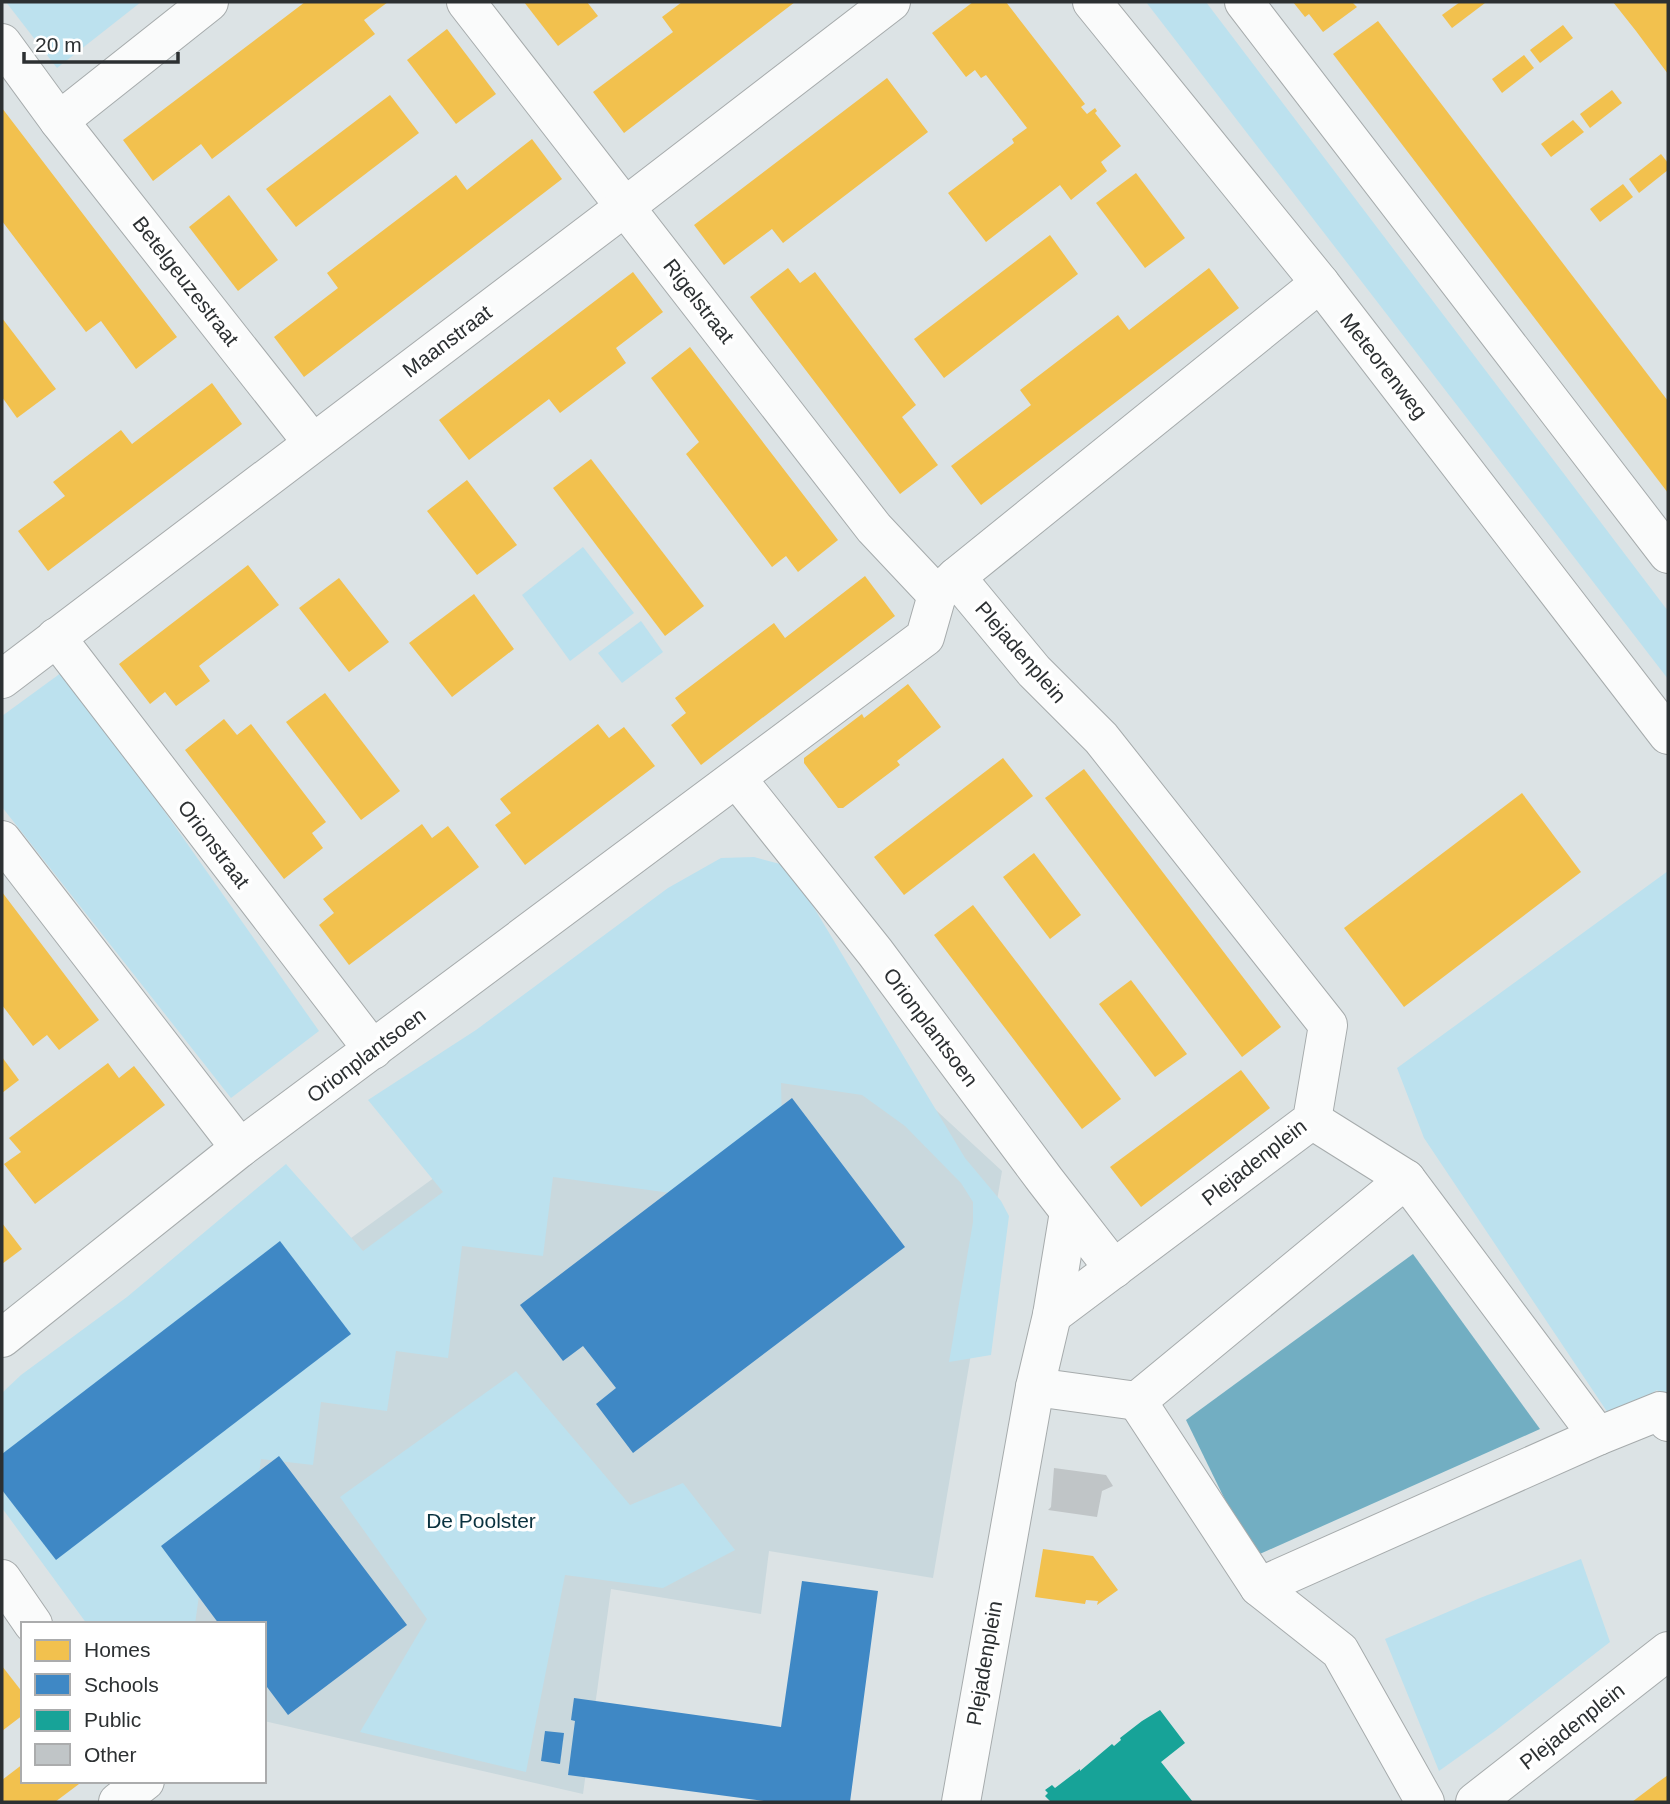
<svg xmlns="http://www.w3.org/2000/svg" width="1670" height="1804" font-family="Arial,sans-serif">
<rect width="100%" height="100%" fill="#dce3e5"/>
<polygon fill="#c9d8dd" points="807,991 1002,1171 933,1578 769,1551 761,1614 611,1589 583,1794 264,1721 264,1624 191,1624 111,1412 682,998"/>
<g fill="#bce1ee">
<polygon points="6,2 141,2 57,68"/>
<polygon points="1146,2 1206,2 1668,611 1668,679"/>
<polygon points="583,547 634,613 570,661 522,595"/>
<polygon points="641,621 663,652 622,683 598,653"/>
<polygon points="65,670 319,1031 231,1098 2,807 2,716"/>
<polygon points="754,857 780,864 793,873 965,1158 1001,1201 1009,1216 991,1355 949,1362 973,1222 973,1202 961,1183 905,1126 862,1095 781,1083 785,1243 671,1193 553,1177 543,1256 462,1246 448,1358 396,1351 387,1411 321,1402 313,1465 261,1459 254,1512 207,1538 195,1624 87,1624 2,1508 2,1393 21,1375 127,1297 286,1164 363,1251 443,1192 368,1100 476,1030 668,888 721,858"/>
<polygon points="1668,871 1668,1403 1657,1390 1612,1419 1424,1138 1397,1068"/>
<polygon points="516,1371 630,1505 683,1483 735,1550 663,1588 565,1575 526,1772 360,1732 427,1619 340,1497"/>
<polygon points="1581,1559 1610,1642 1495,1731 1439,1771 1385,1639 1480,1598"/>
</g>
<polygon fill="#72aec2" points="1413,1254 1540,1429 1253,1557 1186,1420"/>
<g fill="#f2c14e">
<polygon points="305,2 388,2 364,20 375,34 212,159 201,144 153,181 123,140"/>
<polygon points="524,2 587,2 598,16 558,46"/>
<polygon points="682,2 795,2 624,133 593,92 673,32 662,17"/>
<polygon points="973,2 1006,2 1085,104 1081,107 1087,114 1095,108 1097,111 1095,113 1121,146 1101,162 1107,171 1071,200 1060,185 986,242 948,193 1014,143 1012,139 1027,128 986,75 981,78 975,70 966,77 932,33"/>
<polygon points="1293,2 1352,2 1357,7 1323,32 1309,14 1305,17"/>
<polygon points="1460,2 1485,3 1452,28 1442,15"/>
<polygon points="1613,2 1668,2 1668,74 1636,31"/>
<polygon points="1378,21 1668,401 1668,493 1333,54"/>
<polygon points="1563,25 1573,38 1540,63 1530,50"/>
<polygon points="447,29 496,94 456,124 407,60"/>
<polygon points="1524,55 1534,68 1502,93 1492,79"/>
<polygon points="887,78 928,132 783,243 772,229 724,265 694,225"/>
<polygon points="1612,90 1622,103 1590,128 1580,114"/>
<polygon points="390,95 419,133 296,227 266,189"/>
<polygon points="2,108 177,337 136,369 101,321 86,332 2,221"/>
<polygon points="1573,120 1584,132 1551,157 1541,144"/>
<polygon points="532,139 562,179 304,377 274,337 338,288 327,273 456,175 467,190"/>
<polygon points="1661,154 1668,163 1668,170 1639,193 1629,179"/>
<polygon points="1136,173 1185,238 1145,268 1096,203"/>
<polygon points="1623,184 1633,197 1600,222 1590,209"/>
<polygon points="229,195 278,260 238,291 189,227"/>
<polygon points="1050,235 1078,274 944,378 914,339"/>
<polygon points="788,268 800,283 815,272 916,405 902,417 938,465 900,494 750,297"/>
<polygon points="1209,268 1239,308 981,505 951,466 1031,405 1020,390 1118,315 1129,330"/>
<polygon points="633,272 663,312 616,348 626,363 560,413 549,399 469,460 439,420"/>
<polygon points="2,318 56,389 17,418 2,397"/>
<polygon points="690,347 838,540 798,572 786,556 772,567 686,454 699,442 651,378"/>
<polygon points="212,383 242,424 48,571 18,531 65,496 53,482 121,430 132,444"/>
<polygon points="591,459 704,606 665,636 553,488"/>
<polygon points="467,480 517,545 477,575 427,511"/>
<polygon points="248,565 279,605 199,666 210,681 176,706 165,692 150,704 119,664"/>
<polygon points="865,576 895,616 701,765 671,725 686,713 675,698 774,623 785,638"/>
<polygon points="339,578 389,642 349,672 299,608"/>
<polygon points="474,594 514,649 452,697 409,643"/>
<polygon points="908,684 941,727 897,761 900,765 843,808 838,808 804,763 804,758 862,714 864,718"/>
<polygon points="325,693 400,791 361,820 286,722"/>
<polygon points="224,719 237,735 251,724 326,822 312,833 323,848 284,879 185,750"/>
<polygon points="598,724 609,738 624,727 655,766 525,865 495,825 511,813 500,799"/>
<polygon points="1003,758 1033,796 904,895 874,857"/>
<polygon points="1084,769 1281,1027 1242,1057 1045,798"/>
<polygon points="1522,793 1581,872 1404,1007 1344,928"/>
<polygon points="422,824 432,838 448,826 479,867 349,965 319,925 334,913 323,899"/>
<polygon points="1034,853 1081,915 1050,939 1003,877"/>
<polygon points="2,892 99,1020 59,1050 47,1035 33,1046 2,1005"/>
<polygon points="973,905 1121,1099 1082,1129 934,935"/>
<polygon points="1131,980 1187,1054 1155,1077 1099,1004"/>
<polygon points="2,1057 19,1080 2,1093"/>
<polygon points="108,1063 119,1078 134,1066 165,1105 35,1204 4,1164 21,1152 9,1138"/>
<polygon points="1241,1070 1270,1108 1141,1207 1110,1167"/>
<polygon points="2,1223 22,1249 2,1264"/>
<polygon points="1043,1549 1093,1556 1118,1590 1097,1605 1098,1601 1086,1600 1085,1604 1035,1597"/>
<polygon points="2,1666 23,1693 23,1715 2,1731"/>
<polygon points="23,1764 23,1781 83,1781 55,1802 2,1802 2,1780"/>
<polygon points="1668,1775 1668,1802 1632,1802 1657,1783"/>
</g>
<g fill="#3f88c5">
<polygon points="792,1098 905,1247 633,1453 596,1404 616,1388 583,1346 563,1361 520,1305"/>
<polygon points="280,1241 351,1334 56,1560 2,1490 2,1454"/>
<polygon points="279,1456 407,1625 288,1715 264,1683 264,1624 219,1624 161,1546"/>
<polygon points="802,1581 878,1591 850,1802 772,1802 568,1775 575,1721 571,1720 574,1698 781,1727"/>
<polygon points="545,1731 564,1733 560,1764 541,1761"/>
</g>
<polygon fill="#17a398" points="1160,1710 1185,1743 1161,1762 1193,1802 1051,1802 1045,1796 1048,1793 1045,1790 1052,1785 1055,1788 1080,1769 1080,1771 1112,1744 1114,1746 1121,1740 1120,1738 1142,1721"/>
<polygon fill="#c0c5c7" points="1054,1468 1106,1475 1113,1486 1102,1491 1097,1517 1048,1510 1051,1507"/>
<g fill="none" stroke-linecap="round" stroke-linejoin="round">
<g stroke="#a6abac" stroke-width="40">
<g id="pedestrian">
<polyline points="1312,1120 1406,1179 1598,1436 1660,1411 1668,1422"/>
<polyline points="1035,1387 1137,1401 1406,1179"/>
<polyline points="1137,1401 1259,1587 1340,1651 1425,1802"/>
<polyline points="1259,1587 1598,1436"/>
</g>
</g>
<g stroke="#a6abac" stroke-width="40">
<g id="minor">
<polyline points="466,2 874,528 937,595"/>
<polyline points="1244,2 1668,554"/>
<polyline points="2,43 59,121 209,2"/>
<polyline points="59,121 312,442"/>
<polyline points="956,577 1034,671 1101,738 1328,1025 1312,1120 1052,1315"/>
<polyline points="939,593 956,577 1320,283"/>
<polyline points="56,637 373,1050"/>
<polyline points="2,679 626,206 891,2"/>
<polyline points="737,779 875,952 1045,1180 1114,1269"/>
<polyline points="2,840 240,1148"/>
<polyline points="2,1338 240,1148 925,637 937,595"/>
<polyline points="2,1579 33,1624"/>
<polyline points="118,1802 145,1781"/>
<polyline points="961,1802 1035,1387 1052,1315 1069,1212"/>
<polyline points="1475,1802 1668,1651"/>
</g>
</g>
<g stroke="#a6abac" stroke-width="40">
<polyline id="tertiary" points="1092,2 1320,283 1668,735"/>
</g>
<use href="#pedestrian" stroke="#fafbfb" stroke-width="38"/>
<use href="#minor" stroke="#fafbfb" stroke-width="38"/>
<use href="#tertiary" stroke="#fafbfb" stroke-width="38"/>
</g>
<g text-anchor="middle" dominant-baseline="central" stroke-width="7" stroke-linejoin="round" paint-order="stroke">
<g font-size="21" fill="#2c3032" stroke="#fff">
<text transform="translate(186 281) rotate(52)">Betelgeuzestraat</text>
<text transform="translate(699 301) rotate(52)">Rigelstraat</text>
<text transform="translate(447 341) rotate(-37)">Maanstraat</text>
<text transform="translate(1384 366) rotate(52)">Meteorenweg</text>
<text transform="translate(1021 652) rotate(49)">Plejadenplein</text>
<text transform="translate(214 844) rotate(53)">Orionstraat</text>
<text transform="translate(931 1027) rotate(53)">Orionplantsoen</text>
<text transform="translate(366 1055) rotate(-37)">Orionplantsoen</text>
<text transform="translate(1254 1162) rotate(-38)">Plejadenplein</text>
<text transform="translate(984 1663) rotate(-80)">Plejadenplein</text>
<text transform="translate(1572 1726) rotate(-38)">Plejadenplein</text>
</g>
<g font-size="21" fill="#0a323f" stroke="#fff">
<text x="481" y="1520">De Poolster</text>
</g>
</g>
<rect width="1670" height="1804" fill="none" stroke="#2c3032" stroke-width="7"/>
<rect x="21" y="1622" width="245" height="161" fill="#ffffff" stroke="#abacad" stroke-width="2"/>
<rect x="35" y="1640" width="35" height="21" fill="#f2c14e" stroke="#abacad" stroke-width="2"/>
<text x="84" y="1657" font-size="21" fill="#2c3032">Homes</text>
<rect x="35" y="1674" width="35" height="21" fill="#3f88c5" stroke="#abacad" stroke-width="2"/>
<text x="84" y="1692" font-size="21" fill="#2c3032">Schools</text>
<rect x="35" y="1710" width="35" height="21" fill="#17a398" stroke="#abacad" stroke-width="2"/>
<text x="84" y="1727" font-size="21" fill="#2c3032">Public</text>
<rect x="35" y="1744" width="35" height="21" fill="#c0c5c7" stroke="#abacad" stroke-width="2"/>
<text x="84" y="1762" font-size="21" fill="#2c3032">Other</text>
<path d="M24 52v10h154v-10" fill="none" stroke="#2c3032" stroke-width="3.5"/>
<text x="35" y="52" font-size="21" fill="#2c3032" stroke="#ffffff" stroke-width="5" paint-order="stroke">20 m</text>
</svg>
